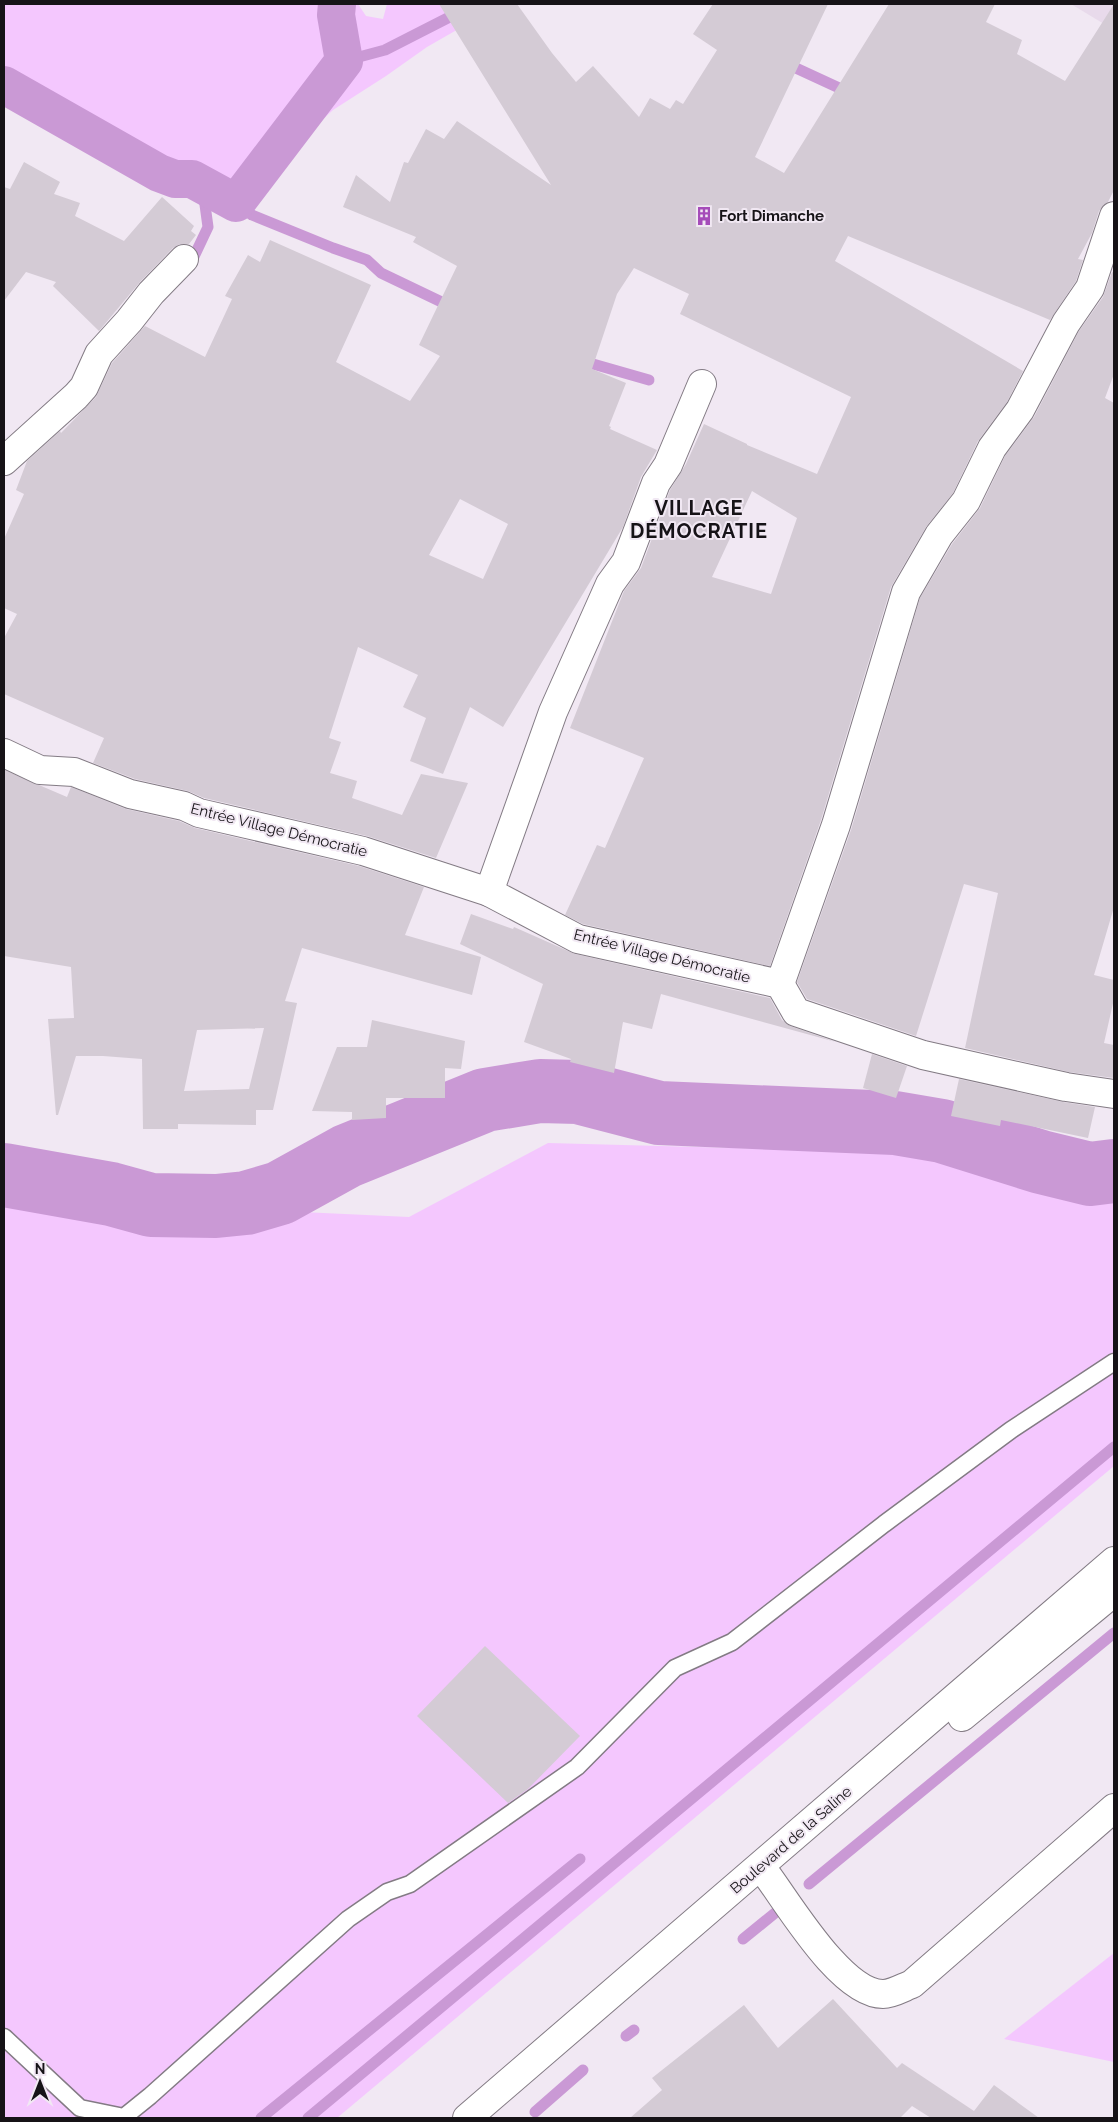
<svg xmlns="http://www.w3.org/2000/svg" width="1118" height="2122" font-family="Raleway,sans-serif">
<rect width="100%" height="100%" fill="#f1e8f3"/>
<polygon fill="#e8daeb" points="1071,4 1114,4 1114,30"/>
<g fill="#f4c7fe">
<polygon points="4,4 358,4 366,16 383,19 387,4 502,4 427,47 386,76 333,110 263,174 216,200 160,180 4,97"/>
<polygon points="548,1143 1082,1157 1114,1160 1114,1466 337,2118 4,2118 4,1207 151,1205 409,1217"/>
<polygon points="1114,1953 1114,2062 1004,2039"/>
</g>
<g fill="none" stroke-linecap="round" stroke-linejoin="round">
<g stroke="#ca99d5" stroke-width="11">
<polyline points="344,61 385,50 475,4"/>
<polyline points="785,63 850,93"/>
<polyline points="190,265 208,227 203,190 236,203 252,215 333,248 367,260 381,273 452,307"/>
<polyline points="579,360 649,380"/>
<polyline points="809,1884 1114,1633"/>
<polyline points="743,1939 775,1913"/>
<polyline points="626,2036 634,2030"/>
<polyline points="535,2112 583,2070"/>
<polyline points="261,2118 580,1859"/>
<polyline points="308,2118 1114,1447"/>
</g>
<polyline stroke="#ca99d5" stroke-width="38" points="4,85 159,173 175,179 192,179 236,203 344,61 336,15 337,4"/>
<polyline stroke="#ca99d5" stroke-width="64" points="4,1175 111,1194 151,1205 216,1206 246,1203 280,1193 347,1156 485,1100 540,1091 578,1092 659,1113 895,1123 942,1131 1041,1162 1090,1174 1114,1171"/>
</g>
<g fill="#d4cbd5" fill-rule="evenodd">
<path d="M439,4H517L552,53L576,82L593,66L639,117L650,98L670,109L676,100L683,104L717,50L693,34L713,4H828L755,157L784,173L889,4H995L986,22L1022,40L1017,54L1065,81L1114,4V190L1108,202L1099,211L1092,233L1078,259L1083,260L1076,281L1050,320L848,236L835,261L1023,371L1007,402L978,441L953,493L926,527L891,587L821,820L770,966L583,924L565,915L597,845L605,848L644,758L570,728L624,591L641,568L670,490L686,464L704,424L747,444V445L817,474L851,397L680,314L689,294L634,268L617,294L592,369L626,383L609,426L611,427L610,429L657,450L641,477L623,527L503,727L470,707L443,774L410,761L426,718L403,707L418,675L358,647L329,738L341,742L330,773L357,781L352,798L402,815L421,774L468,783L436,858L367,836L204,798L188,791L135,779L93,763L104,738L4,694V638L17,614L4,608V539L24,494L16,490L27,461L60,431L61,433L96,397L112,363L145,326L205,357L232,299L225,296L248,255L260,262L270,240L371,285L336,362L410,401L440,356L419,345L457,266L413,242L416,237L343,207L356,175L390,202L404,162L408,163L426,129L444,139L457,121L551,185ZM752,491L797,518L771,594L712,577ZM460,499L508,524L483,579L429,555Z"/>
<polygon points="24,162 60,182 54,194 80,203 75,216 124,241 162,197 194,226 191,231 196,235 189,244 180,244 173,248 140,282 99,331 53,286 56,282 26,272 4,301 4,187 10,189"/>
<polygon points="1112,272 1114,273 1114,374 1105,398 1114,403 1114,907 1094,975 1114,980 1114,999 1104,1043 1114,1045 1114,1078 1069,1072 965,1048 998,893 964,884 916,1036 807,999 797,982 851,830 920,598 952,544 980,508 1005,456 1034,417 1079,331 1103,297"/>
<path d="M4,770L67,797L71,787L126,809L179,821L195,828L359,866L424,887L405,935L481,957L472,995L302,948L285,1001L297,1003L273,1110H256V1125L178,1124V1129H143L142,1059L103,1056H76L58,1115H56L48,1019L74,1018L71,967L4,956ZM264,1028L249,1089L184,1091L197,1030Z"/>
<polygon points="471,914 513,929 514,927 575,954 770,998 782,1020 790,1026 836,1042 661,994 652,1029 623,1022 614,1073 570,1062 571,1059 524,1042 543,984 460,944"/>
<polygon points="372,1020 465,1041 461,1069 445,1068 445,1098 386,1098 386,1118 352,1120 352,1112 312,1111 337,1047 367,1047"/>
<polygon points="872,1054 907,1066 896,1098 863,1088"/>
<polygon points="959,1079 1063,1102 1095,1107 1088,1138 1001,1120 1000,1126 951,1116"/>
<polygon points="485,1646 580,1736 528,1789 508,1803 417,1716"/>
<polygon points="833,1999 897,2068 902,2063 974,2111 994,2085 1039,2118 931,2118 912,2106 900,2118 630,2118 662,2090 652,2078 744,2005 778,2048"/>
</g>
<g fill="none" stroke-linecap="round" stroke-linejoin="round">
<g stroke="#837b84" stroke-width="19">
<polyline id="lane" points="4,2037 80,2108 124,2117 150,2096 348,1919 387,1892 410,1884 577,1767 675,1668 732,1642 884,1524 1011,1430 1114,1362"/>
</g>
<g stroke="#837b84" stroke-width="30">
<g id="street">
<polyline points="4,461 76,396 84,387 99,354 129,321 151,293 184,259"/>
<polyline points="4,753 40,770 74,772 130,794 184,806 199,813 363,851 489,892 578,939 780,984 796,1012 923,1055 1066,1087 1114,1094"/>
<polyline points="489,892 553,712 610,584 626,562 656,483 668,465 702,384"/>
<polyline points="780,984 836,825 906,592 939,535 966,501 992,448 1020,410 1066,323 1090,288 1114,216"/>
<path d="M767,1875C790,1906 842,1994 883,1994C892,1994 904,1987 912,1984L1114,1808"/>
</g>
</g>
<g stroke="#837b84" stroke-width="30">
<g id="secondary">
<polyline points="962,1717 1114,1592"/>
<polyline points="467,2118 1114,1561"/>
</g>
</g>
<use href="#lane" stroke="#fff" stroke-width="16"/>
<use href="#street" stroke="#fff" stroke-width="28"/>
<use href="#secondary" stroke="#fff" stroke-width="28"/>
</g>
<defs>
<g id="building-bare" transform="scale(1.5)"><path d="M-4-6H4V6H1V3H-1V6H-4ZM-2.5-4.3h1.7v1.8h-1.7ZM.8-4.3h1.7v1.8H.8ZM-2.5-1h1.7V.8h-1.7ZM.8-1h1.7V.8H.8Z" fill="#a54cb9" stroke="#f1e8f3" stroke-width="2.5" paint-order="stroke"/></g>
</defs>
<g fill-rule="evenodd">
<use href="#building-bare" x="704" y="216"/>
</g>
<g text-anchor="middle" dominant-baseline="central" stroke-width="4" stroke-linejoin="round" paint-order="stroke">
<g font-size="15" font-weight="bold" fill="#161317" stroke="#f1e8f3" text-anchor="start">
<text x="719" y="216">Fort Dimanche</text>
</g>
<g font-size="15" fill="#161317" stroke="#f1e8f3">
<text transform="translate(279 830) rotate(14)">Entrée Village Démocratie</text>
<text transform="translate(662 956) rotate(14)">Entrée Village Démocratie</text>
<text transform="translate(791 1840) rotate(-41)">Boulevard de la Saline</text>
</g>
<g font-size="20" font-weight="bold" letter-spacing="1" fill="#161317" stroke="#f1e8f3">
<text x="699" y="508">VILLAGE<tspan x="699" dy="23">DÉMOCRATIE</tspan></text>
</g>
</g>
<rect width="1118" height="2122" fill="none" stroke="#161317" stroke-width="10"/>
<g transform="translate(40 2082)" stroke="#f1e8f3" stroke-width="4" paint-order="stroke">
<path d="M0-4L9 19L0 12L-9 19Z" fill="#161317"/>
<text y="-8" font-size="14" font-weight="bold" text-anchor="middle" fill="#161317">N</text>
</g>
</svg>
